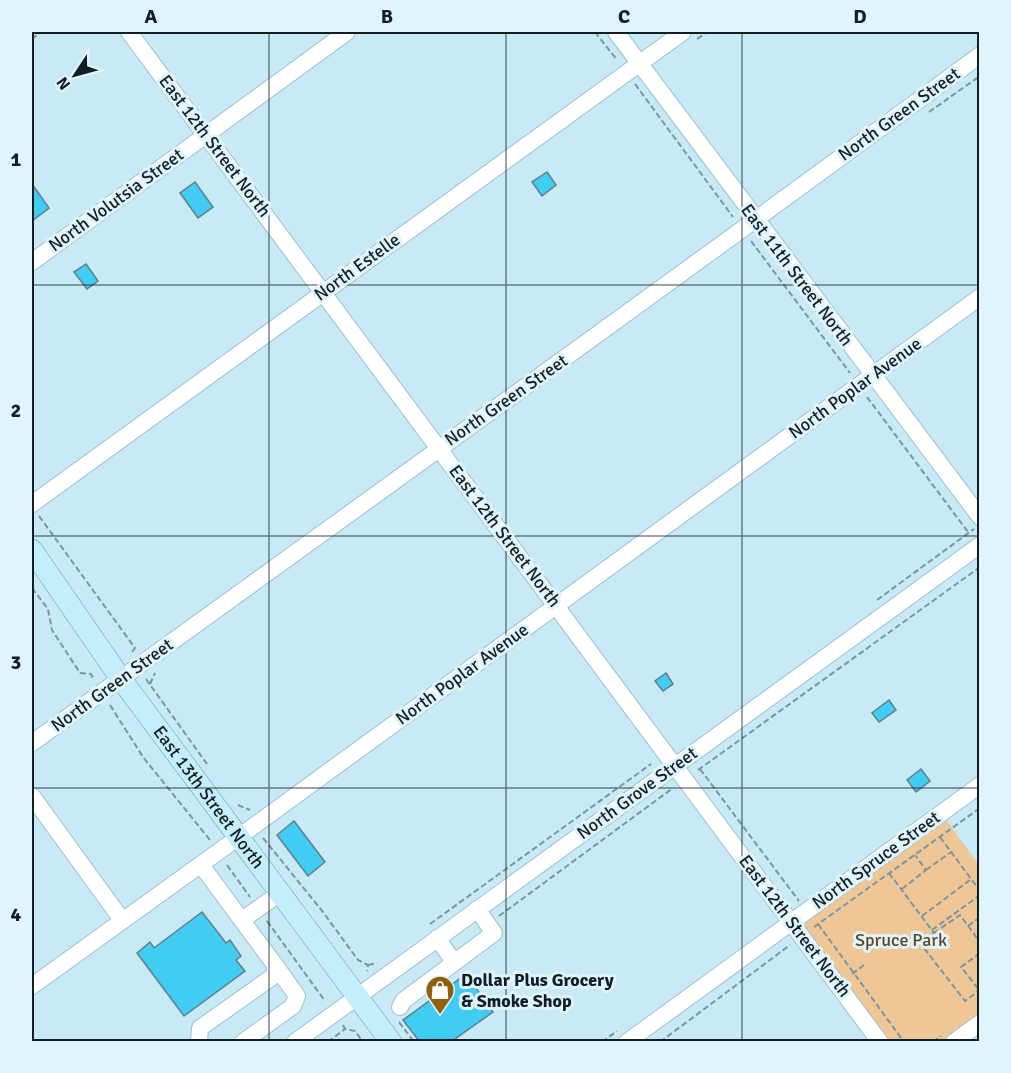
<svg xmlns="http://www.w3.org/2000/svg" width="1011" height="1073" font-family="Signika,sans-serif">
<rect width="100%" height="100%" fill="#c7eaf6"/>
<polygon fill="#efc796" points="941,813 979,865 979,1023 954,1041 880,1041 791,921"/>
<g fill="#41ccf4" stroke="#5f7f8a" stroke-width="1.5">
<polygon points="547,172 556,185 542,196 532,182"/>
<polygon points="195,182 213,207 198,218 180,193"/>
<polygon points="32,184 49,208 32,221"/>
<polygon points="86,264 98,281 87,289 74,272"/>
<polygon points="666,673 673,684 663,691 655,681"/>
<polygon points="889,700 896,710 879,722 872,713"/>
<polygon points="921,769 930,781 916,792 907,780"/>
<polygon points="294,821 325,862 308,876 277,835"/>
<polygon points="202,912 226,943 230,940 241,956 236,960 245,971 184,1016 137,953 150,942 154,948"/>
<polygon points="466,974 493,1012 452,1041 419,1041 403,1020"/>
</g>
<g fill="none" stroke-linecap="round" stroke-linejoin="round">
<g stroke="#9ec0cc" stroke-width="18">
<g id="minor">
<polyline points="129,32 880,1042"/>
<polyline points="616,32 980,517"/>
<polyline points="32,262 347,32"/>
<polyline points="32,504 683,32"/>
<path d="M32,743C348,514 666,287 980,55"/>
<polyline points="32,796 122,920"/>
<polyline points="242,920 280,893"/>
<polyline points="437,938 454,962"/>
<polyline points="32,986 218,852 980,297"/>
<polyline points="400,1007 403,1001 494,933 477,909"/>
<polyline points="199,1042 200,1028 275,975 275,965 201,865"/>
<polyline points="243,1042 293,1006 297,996 275,965"/>
<polyline points="295,1042 980,545"/>
<polyline points="627,1042 980,785"/>
<polyline points="954,1042 980,1023"/>
</g>
</g>
<g stroke="#6c9daf" stroke-width="22">
<g id="major">
<path id="s1" d="M32,550L121,679L391,1042"/>
</g>
</g>
<g stroke="#7c959e" stroke-width="2" stroke-dasharray="6 3" stroke-linecap="butt">
<polyline points="595,32 617,60"/>
<polyline points="32,39 41,32"/>
<polyline points="697,39 707,32"/>
<polyline points="635,84 733,217"/>
<polyline points="929,112 980,76"/>
<polyline points="751,241 850,373"/>
<polyline points="867,397 968,532"/>
<polyline points="39,516 135,648 132,652"/>
<polyline points="32,588 48,609 52,630 80,673 91,674 94,680"/>
<polyline points="877,600 974,529"/>
<polyline points="146,679 207,764"/>
<polyline points="150,684 155,673"/>
<polyline points="110,705 143,757 210,840"/>
<polyline points="700,769 799,901"/>
<polyline points="698,770 980,567"/>
<polyline points="238,805 250,810"/>
<polyline points="940,837 980,891"/>
<polyline points="263,838 323,912 358,960 368,965 367,971"/>
<polyline points="227,865 250,897"/>
<polyline points="926,870 951,852"/>
<polyline points="889,873 934,933 920,943 965,1001 980,990"/>
<polyline points="902,889 926,870 915,855"/>
<polyline points="499,916 673,788"/>
<polyline points="922,916 970,880"/>
<polyline points="267,921 325,1001"/>
<polyline points="430,924 651,764"/>
<polyline points="818,924 904,1042"/>
<polyline points="968,926 980,917"/>
<polyline points="814,927 980,808"/>
<polyline points="932,930 980,895"/>
<polyline points="934,933 960,915 980,942"/>
<polyline points="980,953 961,967 980,991"/>
<polyline points="368,965 377,963"/>
<polyline points="852,974 864,965"/>
<polyline points="399,1022 414,1042"/>
<polyline points="343,1025 345,1029 355,1031 363,1042"/>
<polyline points="328,1042 345,1029"/>
<polyline points="602,1042 617,1031"/>
<polyline points="660,1042 790,945"/>
<polyline points="933,1042 941,1036"/>
</g>
<use href="#minor" stroke="#fff" stroke-width="16"/>
<use href="#major" stroke="#c4eefc" stroke-width="21"/>
</g>
<path fill="none" stroke="#121e23" stroke-width="1.5" stroke-opacity="0.55" d="M269,32V1042M506,32V1042M742,32V1042M32,285H980M32,536H980M32,788H980"/>
<defs>
<g id="shop-pin" transform="scale(1.5)"><path d="M0 17L-7.5 6A9.5 9.5 0 1 1 7.5 6Z" fill="#91600f" stroke="#e0f4fc"/><path d="M-5-2.5h2.3a2.7 3.5 0 0 1 5.4 0H5L5.5 6h-11ZM-1.5-2.5h3a1.5 2.3 0 0 0-3 0Z" fill="#fff"/></g>
</defs>
<g fill-rule="evenodd">
<use href="#shop-pin" x="440" y="990"/>
</g>
<g text-anchor="middle" dominant-baseline="central" stroke-width="6" stroke-linejoin="round" paint-order="stroke">
<g font-size="18" fill="#121e23" stroke="#e0f4fc">
<text transform="translate(899 114) rotate(-36)">North Green Street</text>
<text transform="translate(215 146) rotate(53)">East 12th Street North</text>
<text transform="translate(116 200) rotate(-36)">North Volutsia Street</text>
<text transform="translate(357 267) rotate(-36)">North Estelle</text>
<text transform="translate(797 275) rotate(53)">East 11th Street North</text>
<text transform="translate(855 388) rotate(-36)">North Poplar Avenue</text>
<text transform="translate(506 400) rotate(-35)">North Green Street</text>
<text transform="translate(505 536) rotate(53)">East 12th Street North</text>
<text transform="translate(462 674) rotate(-36)">North Poplar Avenue</text>
<text transform="translate(112 685) rotate(-36)">North Green Street</text>
<text transform="translate(637 793) rotate(-36)">North Grove Street</text>
<text stroke="none"><textPath href="#s1" startOffset="304">East 13th Street North</textPath></text>
<text transform="translate(876 860) rotate(-36)">North Spruce Street</text>
<text transform="translate(795 926) rotate(53)">East 12th Street North</text>
</g>
<g font-size="18" fill="#5f4420" stroke="#e0f4fc">
<text x="901" y="940">Spruce Park</text>
</g>
<g font-size="18" font-weight="bold" fill="#121e23" stroke="#e0f4fc" text-anchor="start">
<text x="461" y="980">Dollar Plus Grocery<tspan x="461" dy="21">&amp; Smoke Shop</tspan></text>
</g>
</g>
<rect width="1011" height="1073" fill="none" stroke="#e0f4fc" stroke-width="66"/>
<g transform="translate(75 75) rotate(234)" stroke="#e0f4fc" stroke-width="4.5" paint-order="stroke">
<path d="M0-4.5L10 22L0 15L-10 22Z" fill="#121e23"/>
<text y="-9" font-size="16" font-weight="bold" text-anchor="middle" fill="#121e23">N</text>
</g>
<rect x="33" y="33" width="945" height="1007" fill="none" stroke="#121e23" stroke-width="2"/>
<g font-size="20" text-anchor="middle" font-weight="bold" fill="#121e23">
<text x="151" y="23">A</text>
<text x="387" y="23">B</text>
<text x="624" y="23">C</text>
<text x="860" y="23">D</text>
<text x="16" y="166">1</text>
<text x="16" y="417">2</text>
<text x="16" y="669">3</text>
<text x="16" y="921">4</text>
</g>
</svg>
